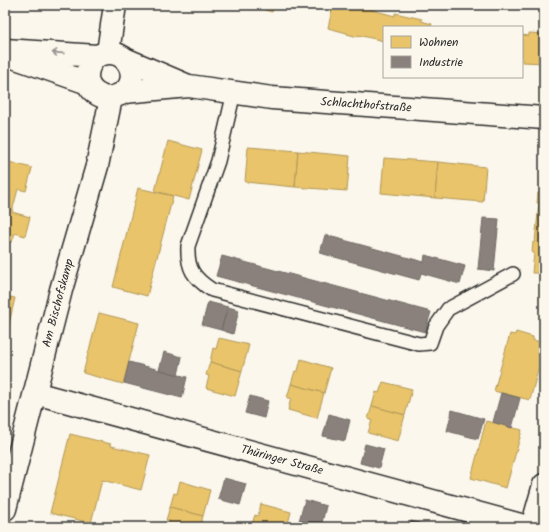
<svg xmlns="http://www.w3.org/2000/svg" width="549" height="532" font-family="Kalam,sans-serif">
<rect width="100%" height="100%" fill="#fbf7ec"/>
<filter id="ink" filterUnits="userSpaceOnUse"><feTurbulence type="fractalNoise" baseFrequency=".025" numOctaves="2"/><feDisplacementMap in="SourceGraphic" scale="8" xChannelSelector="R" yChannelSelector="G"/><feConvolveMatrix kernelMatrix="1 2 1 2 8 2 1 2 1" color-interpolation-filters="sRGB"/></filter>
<g filter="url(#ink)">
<g fill="#e9c46a" stroke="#b09657">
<polygon points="242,5 274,5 272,12 252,6 252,9"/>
<polygon points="333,5 357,5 372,8 372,10 395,16 395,13 422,19 421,21 432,24 431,27 384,27 384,41 358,35 358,37 347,34 347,33 328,28"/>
<polygon points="529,33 544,34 544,63 522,62 522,35 529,36"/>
<polygon points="168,141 202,150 189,200 155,191"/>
<polygon points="248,147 298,151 295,187 245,182"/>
<polygon points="298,151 350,156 347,191 295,187"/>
<polygon points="384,158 438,162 435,198 381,193"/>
<polygon points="5,161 32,168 26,191 18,189 12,212 30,217 25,236 15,233 12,242 5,240"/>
<polygon points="438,162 486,167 483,202 435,198"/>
<polygon points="542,173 544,173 544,276 541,276 541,273 532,273 534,253 532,253 533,242 535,242 539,203 537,203 538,193 540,193"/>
<polygon points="138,188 173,196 147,296 113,287"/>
<polygon points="5,296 15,298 8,328 5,327"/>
<polygon points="99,313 139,323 123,384 83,373"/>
<polygon points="516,332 533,337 533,340 544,343 544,348 530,400 494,391 510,334 515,335"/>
<polygon points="219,338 249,345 242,371 210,362 213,348 216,349"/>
<polygon points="301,359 331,368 324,393 291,384 295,371 298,371"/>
<polygon points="210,362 242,371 235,396 206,388 209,376 206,375"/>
<polygon points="383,382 412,389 405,415 372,406 376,392 379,393"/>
<polygon points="291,384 324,393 317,418 288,410 291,398 287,398"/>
<polygon points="372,406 405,415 398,441 368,433 372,420 368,419"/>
<polygon points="486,421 522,430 506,488 471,478"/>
<polygon points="70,434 111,444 111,446 150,455 141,490 102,480 91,523 50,513"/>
<polygon points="180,481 210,490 203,516 170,507 174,493 177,494"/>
<polygon points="261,504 291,512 287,527 251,527 255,515 258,516"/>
<polygon points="170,507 203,516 200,527 168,527 170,521 166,520"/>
</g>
<g fill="#8a817c" stroke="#6e6764">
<polygon points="483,218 499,219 494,271 478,269"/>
<polygon points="325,235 424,262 425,255 465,266 460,284 421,273 419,280 320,253"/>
<polygon points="222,256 431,312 425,332 216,276"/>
<polygon points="208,302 228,307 221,330 202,325"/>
<polygon points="228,307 239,310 233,334 221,330"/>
<polygon points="164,352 182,357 178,375 159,370"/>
<polygon points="129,362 187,377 182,398 124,383"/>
<polygon points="501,393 520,398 512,428 493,422"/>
<polygon points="250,396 268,401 264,418 245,413"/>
<polygon points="452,410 484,419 478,439 447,431"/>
<polygon points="329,414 350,420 345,441 323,436"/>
<polygon points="365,444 384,449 379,468 360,463"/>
<polygon points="224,478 246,484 240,505 218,499"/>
<polygon points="305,500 326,506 321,527 299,521"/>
<polygon points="411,521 435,527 409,527"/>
<polygon points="386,523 402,527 385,527"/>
</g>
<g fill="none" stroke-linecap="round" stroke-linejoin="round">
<g stroke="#2b2b2b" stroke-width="16">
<path id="service" d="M234,92L218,161L188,246C187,268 193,278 212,290L419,344L430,343L436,326L448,309L513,274"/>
</g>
<g stroke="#2b2b2b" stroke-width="25">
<g id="minor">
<polyline points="108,52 115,5"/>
<polyline points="35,393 528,527"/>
<polyline points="532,527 544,485"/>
</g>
</g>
<g stroke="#2b2b2b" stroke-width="25">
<g id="tertiary">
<path d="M5,50L97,56C131,41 145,88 116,96C110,98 105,98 101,96C82,88 84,67 97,56"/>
<polyline points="16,58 88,83"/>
<polyline points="125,59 186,85"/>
<polyline points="124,92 189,86 272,98 544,118"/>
<polyline points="5,509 61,290 97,166 111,98"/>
</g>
</g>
<use href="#service" stroke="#fbf7ec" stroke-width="13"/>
<use href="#minor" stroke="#fbf7ec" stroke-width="22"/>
<use href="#tertiary" stroke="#fbf7ec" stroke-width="22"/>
</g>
<defs><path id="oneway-shaft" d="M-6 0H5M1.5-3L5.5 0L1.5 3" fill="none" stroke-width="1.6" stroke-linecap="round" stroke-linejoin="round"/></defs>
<use stroke="#93918c" href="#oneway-shaft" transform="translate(58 53) rotate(-176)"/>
</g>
<g text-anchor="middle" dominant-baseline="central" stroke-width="4" stroke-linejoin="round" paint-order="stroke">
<g font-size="12" fill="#2b2b2b" stroke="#fbf7ec">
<text transform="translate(366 105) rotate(4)">Schlachthofstraße</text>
<text transform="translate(58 303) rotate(-75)">Am Bischofskamp</text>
<text transform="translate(282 460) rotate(15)">Thüringer Straße</text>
</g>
</g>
<rect width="549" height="532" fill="none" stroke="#fbf7ec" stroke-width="20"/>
<rect x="10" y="10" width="529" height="512" fill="none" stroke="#2b2b2b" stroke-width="1.5" filter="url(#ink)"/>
<rect x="383" y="26" width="140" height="52" fill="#fbf7ec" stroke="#a8a59f"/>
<rect x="391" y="36" width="20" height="12" fill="#e9c46a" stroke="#a8a59f"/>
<text x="419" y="46" font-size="12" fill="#2b2b2b">Wohnen</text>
<rect x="391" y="56" width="20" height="12" fill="#8a817c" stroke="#a8a59f"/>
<text x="419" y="66" font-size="12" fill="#2b2b2b">Industrie</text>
</svg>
